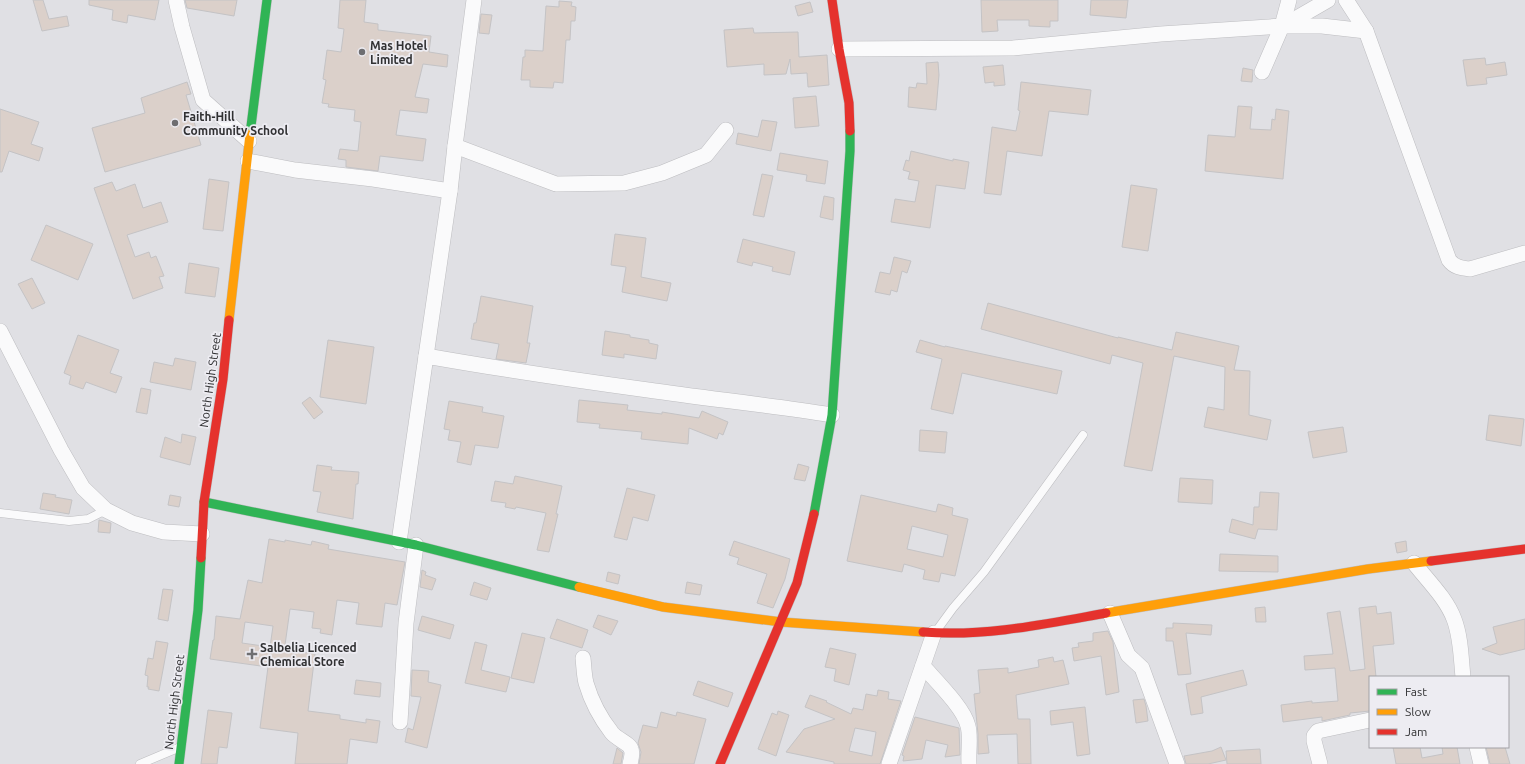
<svg xmlns="http://www.w3.org/2000/svg" width="1525" height="764" font-family="Ubuntu,sans-serif">
<rect width="100%" height="100%" fill="#e0e0e4"/>
<g fill="#dbd0ca" stroke="#c4c3c5" fill-rule="evenodd">
<polygon points="33,0 43,0 49,19 67,16 69,26 42,31"/>
<polygon points="89,0 159,0 155,20 128,15 127,23 112,20 113,10 89,5"/>
<polygon points="185,0 237,0 234,16 187,8"/>
<polygon points="340,0 366,0 364,22 378,24 378,30 431,36 429,52 448,55 447,67 423,64 415,97 429,99 427,113 400,110 396,135 426,139 423,161 380,156 378,171 346,167 346,160 338,159 340,149 358,151 361,122 354,121 355,110 328,107 329,104 322,103 326,80 323,79 327,50 341,52 344,29 338,28"/>
<polygon points="981,0 1058,0 1058,21 1050,21 1050,27 1029,26 1029,20 997,20 998,31 982,32"/>
<polygon points="1091,0 1128,0 1126,18 1090,15"/>
<polygon points="559,1 572,2 571,6 576,7 575,21 571,21 570,40 566,40 563,83 554,82 553,88 530,87 530,80 521,80 523,57 525,57 525,50 543,51 546,6 559,7"/>
<polygon points="810,2 813,12 798,16 795,6"/>
<polygon points="481,14 492,15 489,34 479,33"/>
<polygon points="753,28 754,33 798,32 799,57 827,55 829,85 808,87 807,73 791,74 790,59 786,74 764,75 764,64 727,67 724,30"/>
<polygon points="1485,58 1486,65 1505,62 1507,75 1486,78 1487,84 1467,86 1463,60"/>
<polygon points="938,62 939,75 936,110 908,107 909,87 916,88 917,83 927,84 926,63"/>
<polygon points="1003,65 1005,85 994,86 994,82 985,83 983,67"/>
<polygon points="1243,68 1253,70 1252,82 1241,81"/>
<polygon points="187,82 191,94 186,95 201,145 105,172 92,128 145,113 141,98"/>
<polygon points="1021,82 1091,90 1088,115 1049,111 1042,156 1007,151 1001,195 984,193 992,127 1016,131 1020,111 1018,110"/>
<polygon points="816,96 819,126 795,128 793,98"/>
<polygon points="1238,106 1252,107 1250,129 1271,130 1272,119 1275,120 1276,109 1289,111 1283,179 1205,171 1208,135 1235,137"/>
<polygon points="0,109 39,122 31,144 43,148 39,161 9,151 2,172 0,172"/>
<polygon points="762,120 777,122 771,151 736,144 738,133 758,137"/>
<polygon points="911,151 953,161 953,159 969,162 965,189 936,185 930,228 891,222 895,199 915,202 919,181 908,179 910,172 903,170 906,160 909,161"/>
<polygon points="780,153 828,161 825,184 806,181 807,175 777,170"/>
<polygon points="762,174 773,176 764,217 753,215"/>
<polygon points="209,179 229,182 223,231 203,229"/>
<polygon points="112,182 116,191 135,184 143,208 161,202 168,222 127,235 135,257 149,252 151,258 156,256 164,276 159,277 163,288 133,299 94,188"/>
<polygon points="1131,185 1157,189 1148,251 1122,247"/>
<polygon points="824,196 834,198 833,220 820,217"/>
<polygon points="46,225 93,244 78,280 31,260"/>
<polygon points="615,234 646,238 641,277 671,283 667,301 622,292 626,267 611,265"/>
<polygon points="743,239 795,252 790,275 772,271 773,267 753,262 752,266 737,262"/>
<polygon points="894,257 911,261 907,273 902,271 897,292 891,290 890,295 875,292 880,272 890,274"/>
<polygon points="189,263 219,268 215,297 185,293"/>
<polygon points="32,278 45,303 32,309 18,284"/>
<polygon points="481,296 533,306 527,343 530,343 526,363 496,359 499,344 471,339 474,323 476,323"/>
<polygon points="988,303 1118,338 1118,337 1172,350 1176,332 1239,346 1234,370 1250,371 1249,415 1271,420 1267,440 1204,427 1208,407 1224,410 1225,367 1174,356 1152,471 1124,466 1143,363 1112,355 1110,364 981,329"/>
<polygon points="605,331 630,335 630,337 649,340 649,343 658,345 656,359 624,354 624,358 602,355"/>
<polygon points="78,335 119,350 110,373 122,377 116,393 86,382 83,389 69,384 71,376 64,373"/>
<polygon points="328,340 374,347 366,404 320,397"/>
<polygon points="920,340 945,347 945,346 1062,371 1057,394 962,373 953,414 931,409 942,359 916,352"/>
<polygon points="175,358 196,362 191,390 150,382 154,362 173,366"/>
<polygon points="141,388 151,390 147,414 136,412"/>
<polygon points="310,397 323,412 314,419 302,403"/>
<polygon points="579,400 628,405 627,410 662,414 662,412 699,418 702,411 728,422 723,435 719,433 717,439 689,428 688,444 641,439 642,432 599,428 600,424 577,422"/>
<polygon points="449,401 483,407 482,412 504,416 498,448 475,445 471,465 457,462 461,442 448,440 450,430 444,429"/>
<polygon points="1489,415 1524,419 1521,446 1486,440"/>
<polygon points="1343,427 1347,452 1313,458 1308,432"/>
<polygon points="920,430 947,432 945,453 919,451"/>
<polygon points="182,434 196,437 190,465 160,457 165,437 181,443"/>
<polygon points="798,464 809,467 805,481 794,479"/>
<polygon points="317,465 332,467 331,470 359,472 358,484 356,484 353,519 317,512 321,492 313,491"/>
<polygon points="515,476 562,486 556,514 558,514 549,552 537,550 546,513 516,507 515,509 505,507 506,503 491,501 495,481 513,484"/>
<polygon points="1180,478 1213,480 1212,504 1178,502"/>
<polygon points="627,488 655,495 648,521 633,517 627,540 614,537"/>
<polygon points="1260,492 1279,493 1277,530 1258,529 1255,539 1229,532 1232,519 1253,525 1254,507 1259,507"/>
<polygon points="43,493 56,495 55,497 72,500 69,514 40,509"/>
<polygon points="170,495 181,497 179,507 168,505"/>
<path d="M861,495L936,512L938,504L953,508L952,515L968,519L955,576L941,573L939,582L923,579L925,570L904,564L902,572L847,561ZM912,526L948,535L943,557L907,549Z"/>
<polygon points="99,520 111,523 110,533 98,532"/>
<path d="M269,539L285,542V540L311,545L312,541L329,545L328,549L405,562L397,605L385,603L382,627L356,624L359,603L337,600L332,635L320,633L321,629L312,628L314,612L290,609L285,645L288,646V650L315,654L308,711L340,715V719L366,723V719L380,721L377,743L350,739L347,764H295L298,733L260,728L268,667L210,659L213,640H214L216,616L240,619L248,580L262,583ZM245,622L273,626L270,647L242,643Z"/>
<polygon points="734,541 790,559 785,579 773,608 757,603 767,574 737,564 739,558 729,555"/>
<polygon points="1406,541 1407,551 1397,553 1395,543"/>
<polygon points="1220,554 1278,556 1278,572 1219,571"/>
<polygon points="422,570 426,572 425,575 436,579 432,590 420,587"/>
<polygon points="608,572 620,575 618,584 606,581"/>
<polygon points="474,582 491,588 487,600 470,595"/>
<polygon points="687,582 702,585 700,595 685,593"/>
<polygon points="163,589 173,590 168,621 158,619"/>
<polygon points="1376,606 1377,614 1391,612 1394,644 1373,646 1376,677 1370,677 1370,711 1350,713 1350,715 1322,721 1322,717 1283,722 1281,705 1312,701 1312,703 1338,701 1335,668 1305,670 1304,656 1333,654 1327,613 1340,611 1350,671 1365,669 1359,608"/>
<polygon points="1265,607 1266,622 1256,622 1255,608"/>
<polygon points="598,615 618,621 611,635 593,627"/>
<polygon points="422,616 454,625 450,639 418,630"/>
<polygon points="557,619 588,630 582,648 550,638"/>
<polygon points="1525,619 1525,649 1500,655 1482,649 1497,643 1493,627"/>
<polygon points="1173,623 1212,625 1211,635 1186,633 1191,674 1178,675 1173,641 1166,641 1166,628 1173,628"/>
<polygon points="1108,631 1113,642 1119,692 1106,695 1101,656 1074,661 1072,648 1079,647 1078,643 1093,641 1093,633"/>
<polygon points="522,633 545,638 534,683 511,678"/>
<polygon points="156,641 168,643 159,691 148,689 149,687 147,687 148,676 145,675 148,658 153,659"/>
<polygon points="475,642 487,645 481,670 510,677 506,692 465,683"/>
<polygon points="830,648 856,654 849,685 834,681 836,669 825,667"/>
<polygon points="1053,657 1054,662 1063,660 1069,684 1016,695 1018,719 1030,719 1031,764 1018,764 1017,734 987,735 989,753 978,754 978,734 974,694 980,693 978,670 1008,668 1008,673 1039,667 1038,660"/>
<polygon points="412,670 429,671 428,682 441,685 427,748 405,742 408,728 413,730 421,697 411,696"/>
<polygon points="1243,670 1247,685 1201,697 1203,713 1191,715 1186,684"/>
<polygon points="356,680 381,683 380,697 354,694"/>
<polygon points="698,681 733,693 728,707 693,695"/>
<path d="M878,690L889,692L888,699L901,701L880,764H834V762L786,752L804,729L835,719L805,707L810,695L827,701L826,702L851,714L853,708L863,710L866,694L877,696ZM855,728L876,732L872,756L849,751Z"/>
<polygon points="1144,699 1146,706 1148,721 1136,723 1133,700"/>
<polygon points="1085,707 1090,754 1077,756 1073,722 1051,725 1050,711"/>
<polygon points="208,710 232,713 227,748 219,747 217,764 201,764"/>
<polygon points="778,711 789,715 776,756 758,749 772,713 777,715"/>
<polygon points="661,712 676,716 677,712 706,719 694,764 639,764 641,752 638,743 643,725 657,728"/>
<polygon points="915,717 959,728 960,755 945,757 948,745 926,740 922,759 903,761 904,756 902,755"/>
<polygon points="1221,747 1226,760 1208,764 1186,764 1184,756 1212,751"/>
<polygon points="1393,747 1420,747 1422,758 1443,754 1442,747 1457,747 1460,764 1396,764"/>
<polygon points="1486,747 1505,747 1510,764 1490,764"/>
<polygon points="617,748 623,753 621,764 613,764"/>
<polygon points="1260,749 1261,764 1227,764 1226,751"/>
</g>
<g fill="none" stroke-linecap="round" stroke-linejoin="round">
<g stroke="#bdbdc0" stroke-width="9">
<g id="lane">
<polyline points="0,513 69,521 88,519 106,510"/>
<polyline points="937,630 953,608 984,572 1083,435"/>
<polyline points="140,764 178,748"/>
</g>
</g>
<g stroke="#bdbdc0" stroke-width="16">
<g id="street">
<polyline points="176,0 182,27 203,100 249,141"/>
<path d="M1346,0L1366,31L1449,260C1454,267 1461,268 1470,269L1525,253"/>
<polyline points="1283,26 1328,0"/>
<polyline points="839,49 1013,48 1161,34 1282,26 1289,0"/>
<polyline points="1262,72 1282,26 1322,26 1366,31"/>
<polyline points="455,146 556,184 624,183 662,173 706,155 726,130"/>
<polyline points="248,161 295,170 373,179 450,191"/>
<polyline points="0,331 61,450 83,488 106,510 132,523 164,532 202,534"/>
<polyline points="426,356 450,191 455,146 474,0"/>
<path d="M399,542L426,356C500,369 574,380 648,390C709,399 771,405 832,415"/>
<path d="M1414,563C1428,581 1446,598 1454,619C1461,637 1461,658 1463,677"/>
<polyline points="1110,613 1128,655 1142,668 1177,764"/>
<path d="M583,658C584,667 584,675 586,683C591,700 601,719 612,733C617,739 630,744 631,749C633,753 631,760 630,764"/>
<path d="M923,666C935,680 964,708 968,726C971,737 968,752 969,764"/>
<polyline points="400,722 406,623 416,545"/>
<polyline points="1477,747 1481,764"/>
<polyline points="889,764 934,633"/>
<polyline points="1320,764 1314,741 1314,736 1318,731 1370,720"/>
</g>
</g>
<g stroke="#bdbdc0" stroke-width="10">
<g id="fast">
<polyline points="250,134 267,0"/>
<polyline points="204,502 416,545 579,587"/>
<polyline points="814,514 832,415 850,151 850,131"/>
<polyline points="179,764 198,610 201,558"/>
</g>
</g>
<g stroke="#bdbdc0" stroke-width="10">
<g id="slow">
<polyline points="229,320 250,134"/>
<polyline points="579,587 663,607 781,622 923,632"/>
<polyline points="1106,613 1368,569 1431,561"/>
</g>
</g>
<g stroke="#bdbdc0" stroke-width="10">
<g id="jam">
<polyline points="832,0 839,49 849,103 850,131"/>
<polyline points="201,558 204,502 223,379 229,320"/>
<polyline points="1431,561 1525,549"/>
<path d="M923,632C985,637 1045,624 1106,613"/>
<polyline points="720,764 797,583 814,514"/>
</g>
</g>
<use href="#lane" stroke="#fafafb" stroke-width="8"/>
<use href="#street" stroke="#fafafb" stroke-width="15"/>
<use href="#fast" stroke="#30b455" stroke-width="9"/>
<use href="#slow" stroke="#ff9f0a" stroke-width="9"/>
<use href="#jam" stroke="#e5322d" stroke-width="9"/>
</g>
<g fill="#6e6e71" stroke="#edecf2" stroke-width="1.5">
<circle cx="362" cy="52" r="4"/>
<circle cx="175" cy="123" r="4"/>
<path d="M250 648h4v4h4v4h-4v4h-4v-4h-4v-4h4z"/>
</g>
<g text-anchor="middle" dominant-baseline="central" stroke-width="3.5" stroke-linejoin="round" paint-order="stroke">
<g font-size="12" font-weight="bold" fill="#313133" stroke="#edecf2" text-anchor="start">
<text x="370" y="45">Mas Hotel<tspan x="370" dy="14">Limited</tspan></text>
<text x="183" y="116">Faith-Hill<tspan x="183" dy="14">Community School</tspan></text>
<text x="260" y="647">Salbelia Licenced<tspan x="260" dy="14">Chemical Store</tspan></text>
</g>
<g font-size="12" fill="#313133" stroke="#edecf2">
<text transform="translate(210 380) rotate(-82)">North High Street</text>
<text transform="translate(174 702) rotate(-83)">North High Street</text>
</g>
</g>
<rect x="1369" y="676" width="140" height="72" fill="#edecf2" stroke="#a2a1a6"/>
<rect x="1377" y="689" width="20" height="6" fill="#30b455" stroke="#a2a1a6"/>
<text x="1405" y="696" font-size="12" fill="#313133">Fast</text>
<rect x="1377" y="709" width="20" height="6" fill="#ff9f0a" stroke="#a2a1a6"/>
<text x="1405" y="716" font-size="12" fill="#313133">Slow</text>
<rect x="1377" y="729" width="20" height="6" fill="#e5322d" stroke="#a2a1a6"/>
<text x="1405" y="736" font-size="12" fill="#313133">Jam</text>
</svg>
